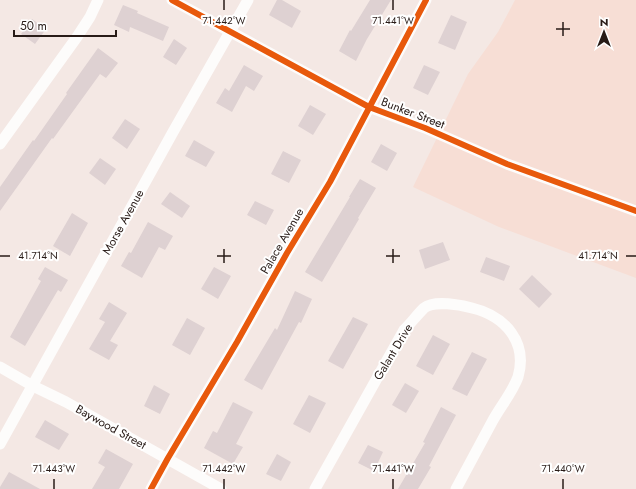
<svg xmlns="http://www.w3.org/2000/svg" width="636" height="489" font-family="Jost,sans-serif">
<rect width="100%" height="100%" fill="#f4e8e4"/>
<polygon fill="#f7ded5" points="515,0 636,0 636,278 499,227 413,187 468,74 498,32"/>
<g fill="#ded1d2">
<polygon points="277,0 282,0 301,11 292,28 269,15"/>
<polygon points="370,0 391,0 367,39 356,61 339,51 350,30 351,31"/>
<polygon points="123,5 138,11 137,13 169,27 163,41 130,27 129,32 114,25"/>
<polygon points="451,15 467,22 455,50 438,43"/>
<polygon points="32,19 46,29 35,44 21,34"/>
<polygon points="174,39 187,48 176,65 163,57"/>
<polygon points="98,48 118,63 106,78 100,74 53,139 52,138 0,211 0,187 33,140 34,141 67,94 66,93"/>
<polygon points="244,65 263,76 254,91 246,86 232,112 216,103 225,88 229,91"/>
<polygon points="424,65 440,72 428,95 413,88"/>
<polygon points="310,105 326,114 313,135 298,126"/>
<polygon points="125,119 140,129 127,149 112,138"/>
<polygon points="194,140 215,152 206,167 185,156"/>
<polygon points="381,144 397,153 387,171 371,162"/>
<polygon points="283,151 301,160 289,183 271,174"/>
<polygon points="100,158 116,169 105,185 89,173"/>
<polygon points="360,179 376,188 358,218 359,219 322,282 305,272 350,197 349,197"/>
<polygon points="170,192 190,206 182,218 161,204"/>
<polygon points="255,201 274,210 266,225 247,215"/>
<polygon points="72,213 88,223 70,256 53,246"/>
<polygon points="148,222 173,236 165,250 159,247 142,278 121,266 129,252 131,253"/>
<polygon points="443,242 450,260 425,269 419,250"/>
<polygon points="486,257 510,266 504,281 480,272"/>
<polygon points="45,267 68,280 61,292 58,290 25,346 10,337 41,281 38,279"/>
<polygon points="214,267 231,276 218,299 201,289"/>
<polygon points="532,275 552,294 539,308 519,289"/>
<polygon points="295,291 312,299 301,323 299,322 262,390 244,380 275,328 277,330"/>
<polygon points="109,302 127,313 110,341 118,345 109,360 89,349 105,322 99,319"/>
<polygon points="353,317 368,324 343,369 328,361"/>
<polygon points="187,318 205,328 190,355 172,345"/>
<polygon points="433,335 450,344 433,375 416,366"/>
<polygon points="472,352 487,359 467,396 452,389"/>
<polygon points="405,383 419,391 406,413 392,405"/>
<polygon points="154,385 170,394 160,414 144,406"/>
<polygon points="309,395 326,403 310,433 293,424"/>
<polygon points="233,402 253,412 236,444 243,447 233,464 204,448 213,431 217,433"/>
<polygon points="441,407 456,415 429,466 431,467 418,489 398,489 425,443 423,442"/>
<polygon points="45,420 69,434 59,450 35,437"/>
<polygon points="368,445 383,452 374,471 358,463"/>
<polygon points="106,449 133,464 119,489 92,489 105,467 98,463"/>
<polygon points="277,454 291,462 281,481 266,474"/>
<polygon points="9,472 40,489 0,489 0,487"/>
</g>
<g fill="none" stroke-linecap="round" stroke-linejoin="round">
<g stroke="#fdfcfb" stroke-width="11">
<polyline points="172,0 369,107 425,128 507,164 636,211"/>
<polyline points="0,144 77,37 90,17 98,0"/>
<polyline points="0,367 33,386 66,402 221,489"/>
<polyline points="0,444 173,132 248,0"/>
<polyline points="151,489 168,458 237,342 287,253 330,182 426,0"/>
<path d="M315,489L404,330C411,323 417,315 424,308C434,300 460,305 472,308C505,316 528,342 518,377C512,393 500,407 492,422C480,444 468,467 456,489"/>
</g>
<g stroke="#fff" stroke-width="8">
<g id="cycleway">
<polyline points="172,0 369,107 425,128 507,164 636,211"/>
<polyline points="151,489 168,458 237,342 287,253 330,182 426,0"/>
</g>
</g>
<use href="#cycleway" stroke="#e8590c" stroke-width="6"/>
</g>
<path fill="none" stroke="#281b17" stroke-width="1.5" d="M224,0V10M393,0V10M563,22V36M556,29H570M224,249V263M393,249V263M0,256H10M217,256H231M386,256H400M626,256H636M54,479V489M224,479V489M393,479V489M563,479V489"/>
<g text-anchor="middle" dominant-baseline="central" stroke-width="4" stroke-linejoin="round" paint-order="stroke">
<g font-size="12" fill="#281b17" stroke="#fff">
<text transform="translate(413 113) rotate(21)">Bunker Street</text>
<text transform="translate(123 222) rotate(-61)">Morse Avenue</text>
<text transform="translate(282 241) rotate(-60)">Palace Avenue</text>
<text transform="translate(393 352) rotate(-59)">Galant Drive</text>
<text transform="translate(111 427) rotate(29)">Baywood Street</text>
</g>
</g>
<g font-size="10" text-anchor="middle" fill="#281b17" stroke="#fff" stroke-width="4" stroke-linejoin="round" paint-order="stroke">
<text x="224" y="24">71.442°W</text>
<text x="393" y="24">71.441°W</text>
<text x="38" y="259">41.714°N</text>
<text x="598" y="259">41.714°N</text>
<text x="54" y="472">71.443°W</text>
<text x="224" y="472">71.442°W</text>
<text x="393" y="472">71.441°W</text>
<text x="563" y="472">71.440°W</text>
</g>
<g transform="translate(604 32)" stroke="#ffffff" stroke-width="3" paint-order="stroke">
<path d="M0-3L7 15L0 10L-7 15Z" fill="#281b17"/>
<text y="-6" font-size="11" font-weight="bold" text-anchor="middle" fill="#281b17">N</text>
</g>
<path d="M14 30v6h102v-6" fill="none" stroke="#281b17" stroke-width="2"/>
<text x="20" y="30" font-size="12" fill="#281b17" stroke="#ffffff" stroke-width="3" paint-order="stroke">50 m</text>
</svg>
